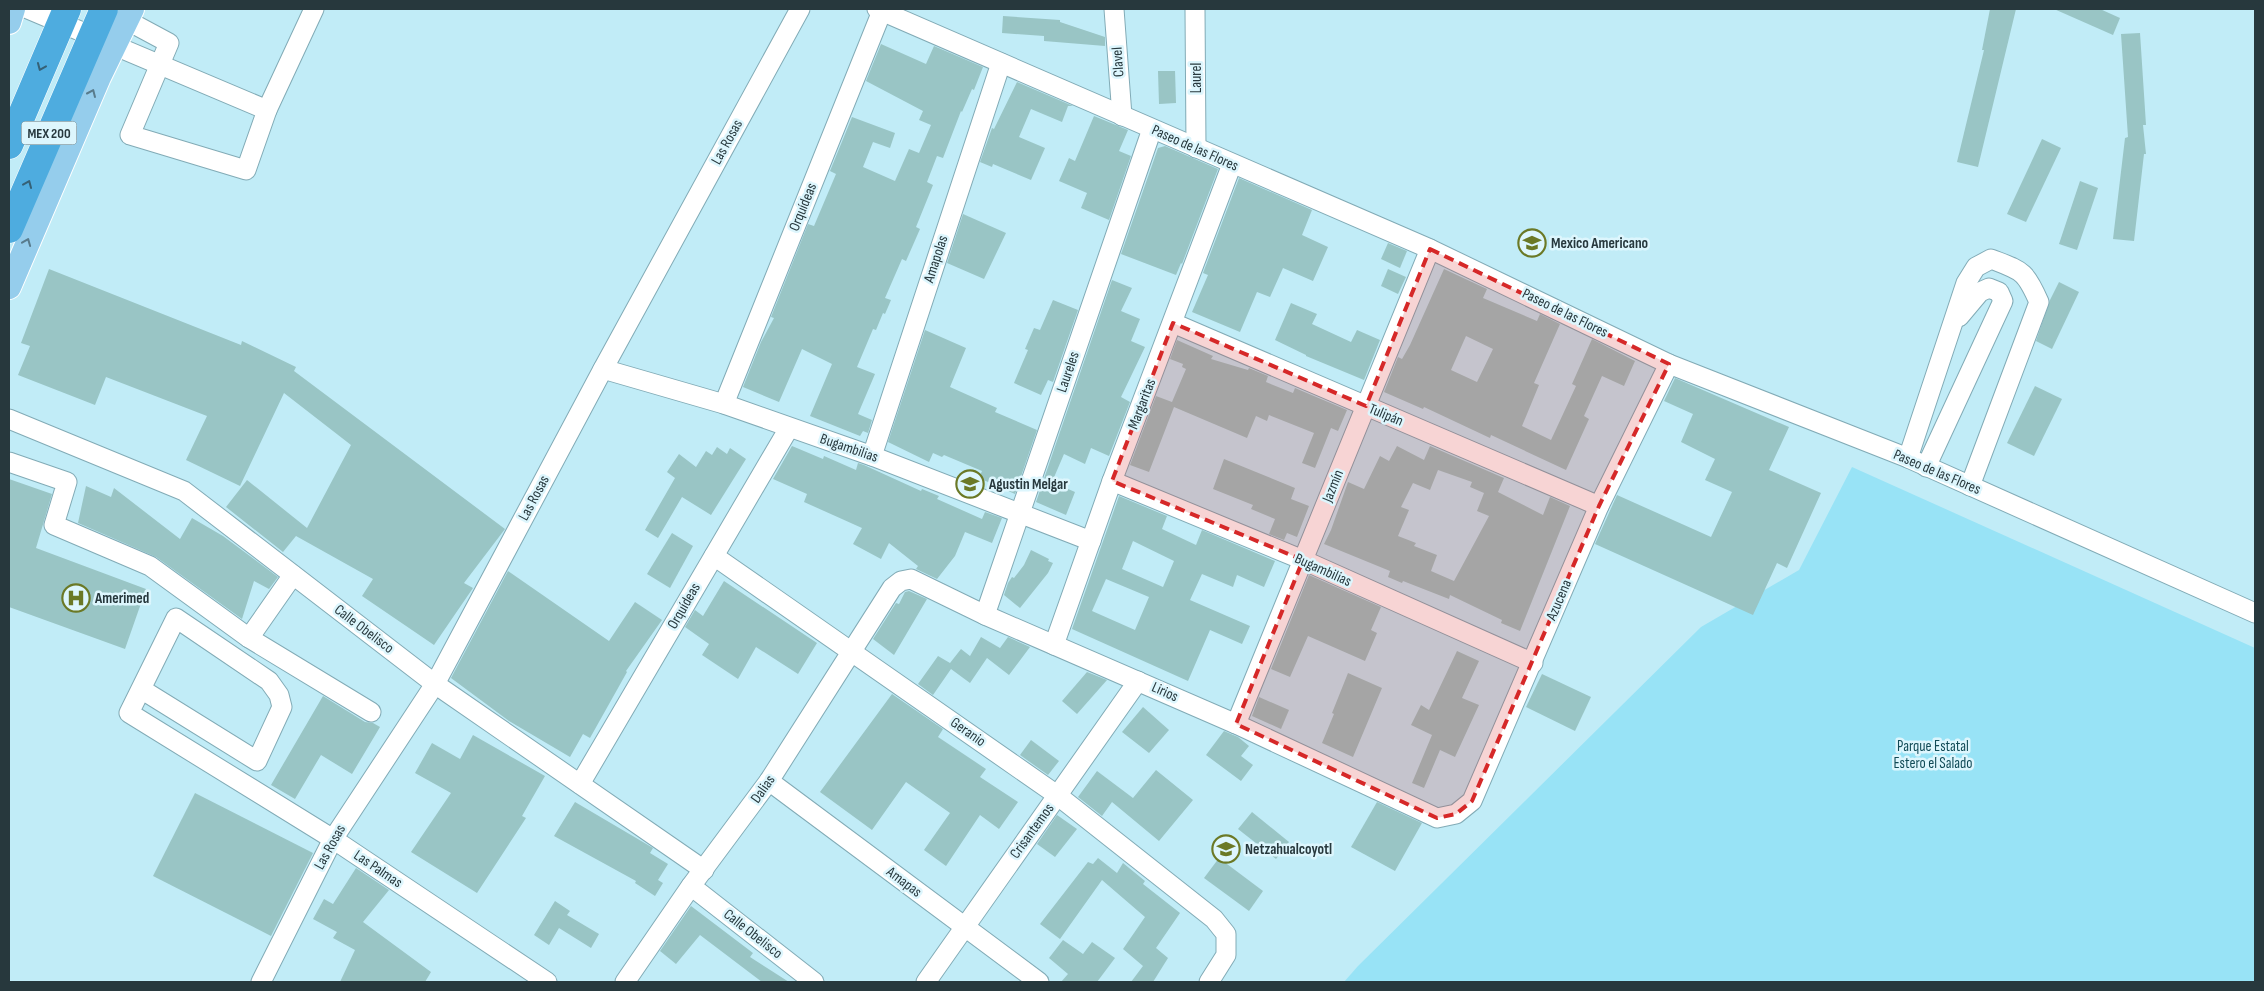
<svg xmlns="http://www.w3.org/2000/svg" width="2264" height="991" font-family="'Sofia Sans Condensed',sans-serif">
<rect width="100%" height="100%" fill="#c1ecf7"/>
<polygon fill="#98e3f6" points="1852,467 2255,648 2255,982 1344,982 1358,966 1701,627 1799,570"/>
<g fill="#99c5c5" fill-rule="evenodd">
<polygon points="1990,9 2016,9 1978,167 1957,162 1984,50 1982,50"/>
<polygon points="2054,9 2100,9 2120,18 2113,35"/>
<polygon points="1003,16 1060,20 1060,22 1105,37 1105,46 1044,41 1044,36 1002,33"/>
<polygon points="2140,33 2146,125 2143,125 2146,154 2144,154 2134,241 2113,239 2125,138 2128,137 2121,34"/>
<polygon points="881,44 926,64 934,46 983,67 974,90 972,89 962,112 961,111 943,158 937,156 927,182 933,185 916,227 920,229 906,261 902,259 885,298 891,300 885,314 883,313 876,330 873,329 857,367 875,374 858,414 872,420 868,433 863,431 860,436 810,416 832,364 802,349 779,402 743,387 761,342 774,318 771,317 808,224 814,226 836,174 830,171 852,117 895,133 890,148 873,142 863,167 895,181 909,149 919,153 931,125 919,120 923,111 866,81"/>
<polygon points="1158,71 1175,71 1176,103 1159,104"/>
<polygon points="1017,82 1073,106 1068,106 1062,122 1031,109 1019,137 1045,148 1031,180 993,164 992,167 980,162 992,128 994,129"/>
<polygon points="1094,116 1128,130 1119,151 1131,156 1109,220 1081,208 1087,193 1059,181 1069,158 1075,161"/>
<polygon points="2042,139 2061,148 2026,222 2007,214"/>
<polygon points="1165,146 1218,169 1182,264 1181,263 1176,275 1121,254 1158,148"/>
<polygon points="1239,178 1312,210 1302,235 1328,247 1313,281 1283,268 1270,297 1257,292 1240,332 1192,312 1208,275 1203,273"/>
<polygon points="2080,181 2098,188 2077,250 2059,244"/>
<polygon points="963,214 1006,233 984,279 947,263"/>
<polygon points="1388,243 1407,251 1400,268 1381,259"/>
<polygon points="49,269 241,345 242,341 296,367 294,371 505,529 464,583 473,588 434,645 362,596 373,579 296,536 283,552 226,507 247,480 307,528 351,445 284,393 240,486 186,460 207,416 106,377 95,405 18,375 30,346 21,343"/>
<polygon points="1388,269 1406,277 1398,294 1381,286"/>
<path d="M1444,269L1487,289L1483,298L1537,321L1540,314L1560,324L1534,383L1539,385L1522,426L1551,440L1576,386L1572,384L1592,339L1635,361L1624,386L1602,376L1584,416L1589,419L1566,470L1491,435L1490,438L1424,407L1423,409L1384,392L1398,357L1402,359L1410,345ZM1466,336L1493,349L1477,382L1451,370Z"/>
<polygon points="1112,280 1132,288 1121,311 1140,319 1131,341 1145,347 1121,397 1130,402 1109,456 1091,448 1085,464 1064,454 1052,482 1075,492 1066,515 1036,502"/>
<polygon points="2059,282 2079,292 2052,349 2036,341 2050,300"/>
<polygon points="1053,300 1078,310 1053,382 1048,380 1041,395 1014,383 1028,350 1025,349 1034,328 1040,330"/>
<polygon points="1291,303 1317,314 1312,324 1351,342 1357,330 1380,340 1364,380 1306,356 1306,355 1275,340"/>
<polygon points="925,330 966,348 950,387 997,408 995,412 1037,430 1015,494 979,478 982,471 944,455 942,457 933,453 929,462 888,442"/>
<polygon points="1177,340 1213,356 1211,359 1248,370 1249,368 1268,376 1266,382 1293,393 1295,388 1347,410 1338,431 1331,428 1315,468 1302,463 1314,433 1269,415 1267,421 1256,416 1247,438 1174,407 1149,472 1130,465 1156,396 1172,402 1186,369 1182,367 1183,364 1170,359"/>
<polygon points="1675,378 1789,427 1769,470 1821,493 1787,568 1777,563 1753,615 1595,544 1617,495 1711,537 1732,492 1705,480 1715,459 1681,442 1693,414 1664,401"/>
<polygon points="2035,386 2062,399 2034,456 2007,443"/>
<polygon points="792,446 823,459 824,456 856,470 858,463 864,465 921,491 922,489 939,496 937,499 982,519 985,512 1002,518 992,543 965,532 955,556 937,579 916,569 918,566 889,543 881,559 853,544 862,528 804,502 807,494 773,479"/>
<path d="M1397,446L1424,460L1430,446L1504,478L1498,492L1543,515L1550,497L1570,506L1520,631L1501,623L1502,620L1450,595L1449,599L1403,581L1402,583L1388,577L1390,571L1324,544L1331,530L1348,482L1364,489L1380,456L1389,461ZM1438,470L1472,482L1470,487L1484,493L1477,511L1489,516L1454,581L1431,571L1437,555L1414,546L1416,543L1398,536L1409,510L1401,507L1413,483L1430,490Z"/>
<polygon points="717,447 727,454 730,448 746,459 711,515 682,497 658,538 645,530 675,478 667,472 679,454 696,467 706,451 712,455"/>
<polygon points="1224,459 1295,488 1291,499 1309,506 1297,537 1287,533 1284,540 1269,534 1275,519 1251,509 1253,505 1213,489"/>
<polygon points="9,479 52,494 36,548 146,589 125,649 9,607"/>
<polygon points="86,486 111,497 114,488 180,539 192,518 223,536 278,577 269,589 254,581 242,619 156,557 78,523"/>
<path d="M1119,496L1167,516L1162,529L1196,545L1202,530L1275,561L1264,587L1237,575L1233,587L1202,574L1190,600L1250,626L1242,644L1210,630L1188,681L1072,629ZM1133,541L1174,561L1163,587L1122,569ZM1106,579L1149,597L1135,630L1092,611Z"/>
<polygon points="672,533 693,546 670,588 647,574"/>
<polygon points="1031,550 1049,559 1048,561 1053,563 1048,573 1020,608 1004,595 1008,583 1012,577 1014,578 1024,565"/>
<polygon points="508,571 609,641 635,602 662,620 626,671 627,672 590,738 583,734 570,757 509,721 451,678"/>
<polygon points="1309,575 1381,607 1371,630 1377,633 1365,661 1308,636 1290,677 1271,669"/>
<polygon points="724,581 817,643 798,674 756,647 738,679 702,655 709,644 685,627 695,610 703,616"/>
<polygon points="909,591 927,599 894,655 873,639 896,603 899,604 905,592"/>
<polygon points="981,637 1000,648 1008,637 1030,647 1009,675 987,658 970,683 951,669 933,695 918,684 938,656 950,663 961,649 970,656"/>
<polygon points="1457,651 1479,661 1462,698 1479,705 1455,757 1440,750 1424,788 1412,783 1432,735 1411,725 1421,705 1429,710"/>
<polygon points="1087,672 1107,680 1077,714 1062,701"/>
<polygon points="1348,673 1382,688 1353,757 1322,743 1334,714 1332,713"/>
<polygon points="1542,674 1591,697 1575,731 1526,707"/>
<polygon points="892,694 943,729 938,737 986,769 980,777 1018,802 999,829 980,815 946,866 924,850 950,813 906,782 872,830 820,792"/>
<polygon points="323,696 365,722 373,723 380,727 352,774 321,755 295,799 271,785"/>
<polygon points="1259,697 1289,710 1281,729 1252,716"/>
<polygon points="1143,707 1169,730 1149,753 1122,732"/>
<polygon points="1224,731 1238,737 1249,746 1241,756 1253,765 1241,781 1206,755"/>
<polygon points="473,735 545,776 522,816 526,818 477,893 411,852 451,793 415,773 432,743 460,759"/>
<polygon points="1031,740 1059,761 1048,775 1020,755"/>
<polygon points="1156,770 1193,800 1159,841 1112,802 1102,816 1078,797 1097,771 1133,798"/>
<polygon points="195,793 313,853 271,936 153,876"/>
<polygon points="575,802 648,845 653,848 650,853 668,864 658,880 663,883 655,896 635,883 636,881 554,836"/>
<polygon points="1377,802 1422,823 1395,871 1351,847"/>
<polygon points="1252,812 1289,842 1276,859 1238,829"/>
<polygon points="1057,815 1077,829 1055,857 1037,844"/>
<polygon points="1098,858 1117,873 1123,863 1145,881 1143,884 1180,913 1156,948 1168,958 1153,982 1131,982 1143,966 1123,949 1145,917 1102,880 1060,939 1040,924 1088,862 1093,864"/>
<polygon points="1219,858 1263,891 1249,911 1204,878"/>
<polygon points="356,868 389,890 363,922 431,972 425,982 340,982 355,950 333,938 337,932 313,919 324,899 333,904"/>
<polygon points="555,901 570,911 567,915 599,934 591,948 559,928 549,945 534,935"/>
<polygon points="691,906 753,953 750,957 789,982 762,982 700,935 676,964 660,951"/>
<polygon points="1063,940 1083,954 1092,942 1115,958 1097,982 1061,982 1068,974 1049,958"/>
</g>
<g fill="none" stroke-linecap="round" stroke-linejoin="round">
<g stroke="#82abb6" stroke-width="21">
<g id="minor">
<polyline points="28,9 267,110 314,9"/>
<polyline points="877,9 1430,249 1669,364 1908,458 2255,613"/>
<polyline points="1114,9 1122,116"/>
<polyline points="1195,9 1196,148"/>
<polyline points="115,14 169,43 130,135 246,170 267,110"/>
<polyline points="1173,323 1599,506"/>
<polyline points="603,369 724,404 872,456 1091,541"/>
<polyline points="724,404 882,11"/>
<polyline points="9,419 184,491 435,684 704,870"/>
<polyline points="872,456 1001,63"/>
<path d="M1908,458L1966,283L1976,267L1991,259C2022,271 2025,270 2039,302L1970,486"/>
<polyline points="9,462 67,482 54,525 150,566 249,638 371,712"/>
<polyline points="1926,467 2003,301 1999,292 1989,288 1980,292 1959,317"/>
<polyline points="1112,481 1303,560 1533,663"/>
<polyline points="714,556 1057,795 1214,919 1226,934 1226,955 1209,982"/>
<polyline points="985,615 1152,129"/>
<polyline points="249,638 293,575"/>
<polyline points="1054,645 1112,481 1232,164"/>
<polyline points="141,689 257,761 282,707 279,695 269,681 176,618 129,713 333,839 547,982"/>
<polyline points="1236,724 1430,249"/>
<polyline points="769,781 1039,982"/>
<polyline points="580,784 789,428"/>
<polyline points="691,886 814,982"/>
<polyline points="261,982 333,839 435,684 603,369 800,9"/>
<polyline points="625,982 691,886 769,781 892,588 901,581 911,579 985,615 1236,724 1437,818 1456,814 1472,801 1599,506 1669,364"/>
<polyline points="926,982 1138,681"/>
</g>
</g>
<g stroke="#fff" stroke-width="26">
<g id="major">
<polyline points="9,22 13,9"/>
<polyline points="9,287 99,77 132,9"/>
</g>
</g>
<g stroke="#fff" stroke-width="29">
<g id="highway">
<polyline points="9,145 67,9"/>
<polyline points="9,229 104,9"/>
</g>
</g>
<use href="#minor" stroke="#fff" stroke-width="19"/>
<use href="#major" stroke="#95cdec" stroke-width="24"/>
<use href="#highway" stroke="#4eacdf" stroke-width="28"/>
</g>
<defs><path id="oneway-chevron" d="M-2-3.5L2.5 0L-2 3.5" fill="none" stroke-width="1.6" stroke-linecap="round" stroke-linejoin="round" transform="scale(1.25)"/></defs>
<g stroke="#356176">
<use href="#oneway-chevron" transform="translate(41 67) rotate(113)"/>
<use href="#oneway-chevron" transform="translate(28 184) rotate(-67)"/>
</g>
<g stroke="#587b8c">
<use href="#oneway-chevron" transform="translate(92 93) rotate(-66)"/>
<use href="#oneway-chevron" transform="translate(27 242) rotate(-68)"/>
</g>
<path fill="#d62828" fill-opacity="0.2" stroke="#d62828" stroke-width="4" stroke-dasharray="10 6" stroke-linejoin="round" d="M1430,249L1669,364L1599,506L1472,801L1456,814L1437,818L1236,724L1303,560L1112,481L1173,323L1366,406Z"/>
<defs>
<g id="university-ring" transform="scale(1.4375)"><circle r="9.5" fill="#ddf6fd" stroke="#6b7926" stroke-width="1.5"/><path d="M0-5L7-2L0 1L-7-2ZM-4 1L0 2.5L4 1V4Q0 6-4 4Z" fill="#6b7926"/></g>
<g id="school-ring" transform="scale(1.4375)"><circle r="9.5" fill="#ddf6fd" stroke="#6b7926" stroke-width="1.5"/><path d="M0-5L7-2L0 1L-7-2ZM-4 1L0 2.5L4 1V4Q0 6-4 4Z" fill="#6b7926"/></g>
<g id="hospital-ring" transform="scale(1.4375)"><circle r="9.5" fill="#ddf6fd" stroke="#6b7926" stroke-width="1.5"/><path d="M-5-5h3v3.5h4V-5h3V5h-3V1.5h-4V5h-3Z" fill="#6b7926"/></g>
</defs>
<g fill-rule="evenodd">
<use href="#university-ring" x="1532" y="243"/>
<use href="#school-ring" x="970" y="484"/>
<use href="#hospital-ring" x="76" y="598"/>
<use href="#school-ring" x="1226" y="849"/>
</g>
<g text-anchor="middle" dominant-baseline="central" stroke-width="5" stroke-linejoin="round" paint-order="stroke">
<rect fill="#ddf6fd" stroke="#5e7177" stroke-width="1" x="21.5" y="121.5" width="55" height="23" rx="4"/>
<g font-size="14" font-weight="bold" fill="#27383d">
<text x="49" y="133">MEX 200</text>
</g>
<g font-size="15" fill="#27383d" stroke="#ddf6fd">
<text transform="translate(1118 62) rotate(-94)">Clavel</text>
<text transform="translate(1196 78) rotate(-90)">Laurel</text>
<text transform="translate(727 142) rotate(-61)">Las Rosas</text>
<text transform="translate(1195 148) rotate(24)">Paseo de las Flores</text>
<text transform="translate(803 207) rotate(-68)">Orquídeas</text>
<text transform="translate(936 259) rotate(-72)">Amapolas</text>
<text transform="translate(1565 313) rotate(26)">Paseo de las Flores</text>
<text transform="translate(1068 372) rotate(-71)">Laureles</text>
<text transform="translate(1142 404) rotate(-69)">Margaritas</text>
<text transform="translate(1386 415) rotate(23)">Tulipán</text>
<text transform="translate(849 448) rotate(19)">Bugambilias</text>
<text transform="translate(1937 472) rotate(23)">Paseo de las Flores</text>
<text transform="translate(1333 486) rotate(-68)">Jazmín</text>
<text transform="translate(534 498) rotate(-62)">Las Rosas</text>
<text transform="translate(1323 570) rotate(24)">Bugambilias</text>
<text transform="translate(1559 600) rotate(-67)">Azucena</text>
<text transform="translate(684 606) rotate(-60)">Orquídeas</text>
<text transform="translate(364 629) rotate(37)">Calle Obelisco</text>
<text transform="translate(1165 692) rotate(24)">Lirios</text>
<text transform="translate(968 732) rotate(35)">Geranio</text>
<text transform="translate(763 789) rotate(-55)">Dalias</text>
<text transform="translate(1032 831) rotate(-54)">Crisantemos</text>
<text transform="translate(330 847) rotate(-61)">Las Rosas</text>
<text transform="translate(378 869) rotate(34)">Las Palmas</text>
<text transform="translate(904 882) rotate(37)">Amapas</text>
<text transform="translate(753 934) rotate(38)">Calle Obelisco</text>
</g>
<g font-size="15" font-weight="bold" fill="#27383d" stroke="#ddf6fd" text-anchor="start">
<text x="1551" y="243">Mexico Americano</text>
<text x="989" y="484">Agustin Melgar</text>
<text x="95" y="598">Amerimed</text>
<text x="1245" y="849">Netzahualcoyotl</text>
</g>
<g font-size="15" fill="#114b57" stroke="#ddf6fd">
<text x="1933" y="746">Parque Estatal<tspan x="1933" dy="17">Estero el Salado</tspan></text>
</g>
</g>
<rect width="2264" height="991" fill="none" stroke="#27383d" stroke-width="20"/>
</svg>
